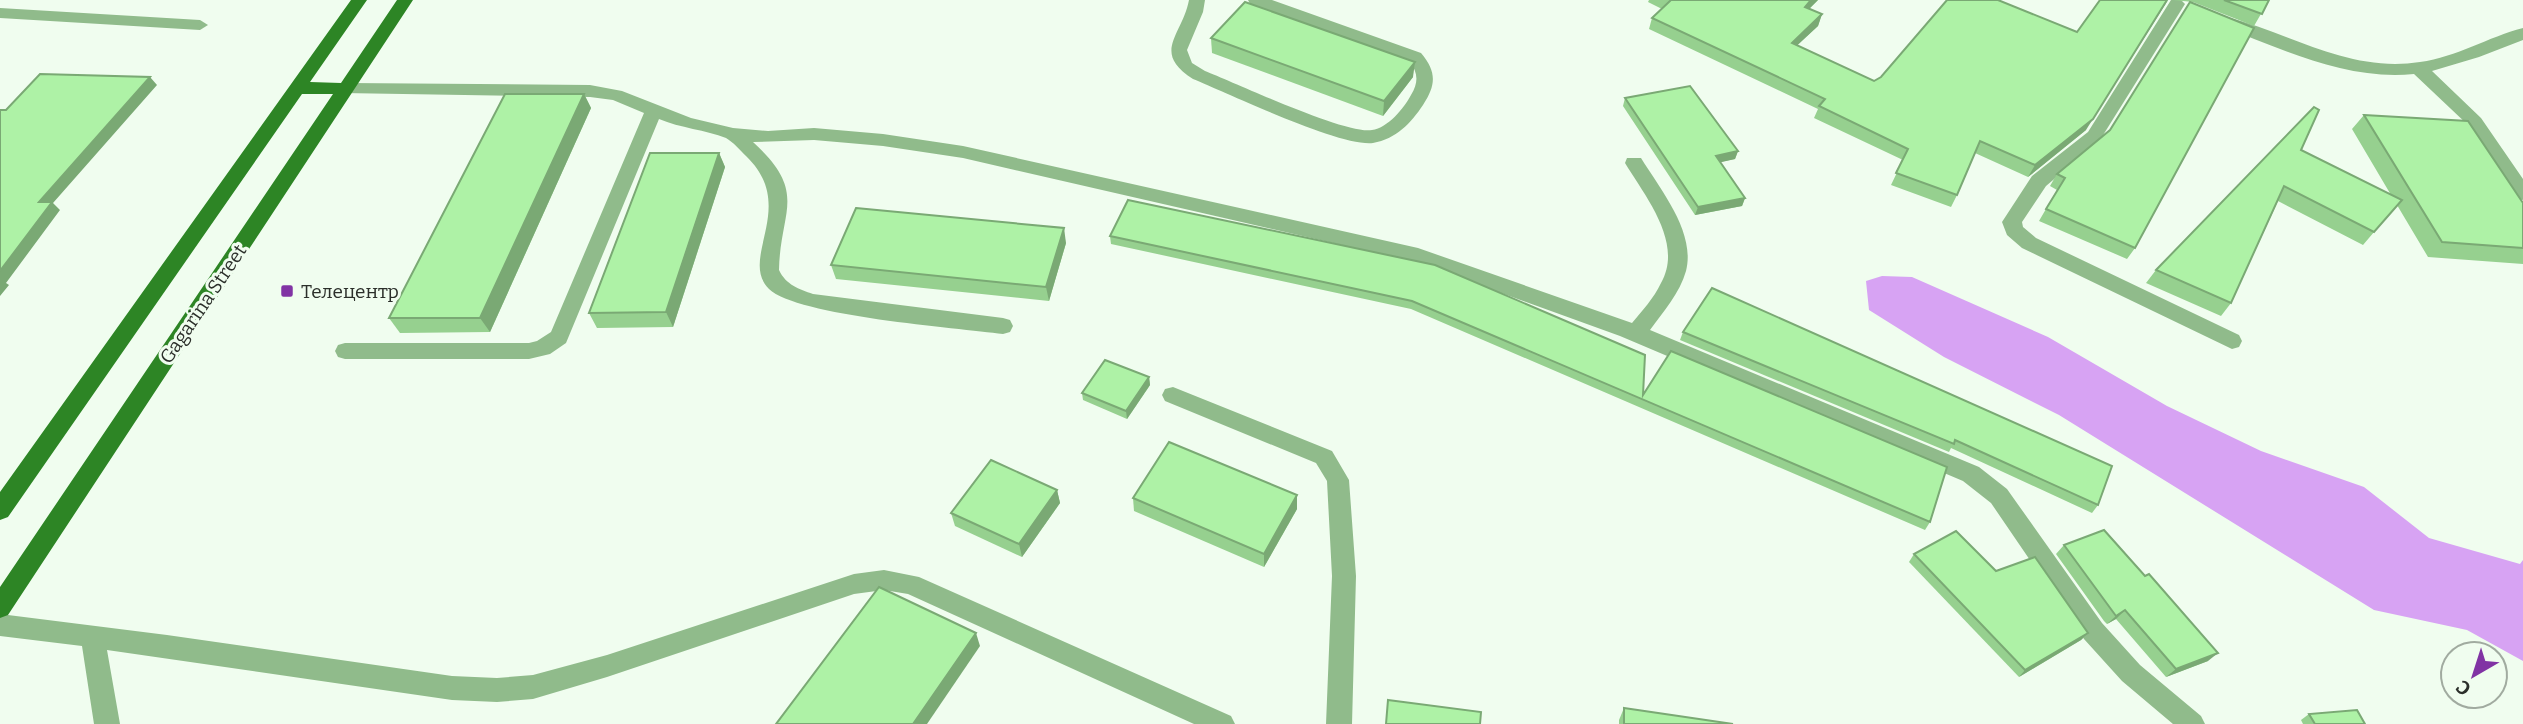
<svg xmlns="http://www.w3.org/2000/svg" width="2523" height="724" font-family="Bitter,serif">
<rect width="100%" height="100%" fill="#f0fdef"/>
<polygon fill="#d7a3f3" points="1882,276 1912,277 2048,337 2167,406 2261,451 2364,487 2429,538 2520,564 2523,560 2523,661 2467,630 2374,610 2059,415 1944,357 1869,310 1866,281"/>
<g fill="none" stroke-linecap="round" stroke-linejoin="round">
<g fill="#90bb8b" fill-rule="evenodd">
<path d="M1189,0H1205L1203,12L1187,50L1192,63L1205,71C1236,83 1346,135 1372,130C1388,128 1404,108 1411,95C1419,82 1418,72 1409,61L1250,4L1248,0H1272L1421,53C1437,72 1436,85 1423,105C1411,123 1396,139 1373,143C1340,147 1230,94 1193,79C1151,52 1182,36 1189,0Z"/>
<polygon points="2171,0 2181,0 2185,4 2100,140 2046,186 2022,222 2023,227 2036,238 2239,335 2242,341 2239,347 2232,349 2022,248 2007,235 2002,222 2032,176 2088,132"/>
<polygon points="0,8 200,20 208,25 200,30 0,18"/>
<path d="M2227,17C2292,34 2350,73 2420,62C2457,57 2488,37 2523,28V40L2479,57L2432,71L2481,118L2523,179V200L2516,198L2469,126L2414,74C2347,81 2282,49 2221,26L2219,22L2221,18Z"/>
<path d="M348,83L590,85L622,91L691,118L733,128L768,131L814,128L883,134L963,146L1418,248L1632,323C1642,311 1654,298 1661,283C1684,243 1645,196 1625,163L1627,158H1641C1660,189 1696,232 1686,271C1680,293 1663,312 1650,330L1979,467L2007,489L2102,623L2140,665L2201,716L2205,724H2173L2122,681L2084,639L1991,503L1963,481L1620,336L1416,262L963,158L883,146L814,140L753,142C809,193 780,210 779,270C786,285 799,289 813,294L1003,318L1010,320L1013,326L1010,332L1003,334C957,328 797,316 769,289C738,258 799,207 746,156C740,150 733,142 726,138C706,130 680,128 659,119L566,343L550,354L529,359H345L338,357L335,351L338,345L345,343H529L537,341L551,332L644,113L613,100L590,97L342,93L339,89Z"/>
<polygon points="1173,387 1332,451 1349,480 1356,576 1352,724 1326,724 1332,576 1327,481 1316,463 1165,401 1162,395 1165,389"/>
<polygon points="884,570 919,577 1231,716 1235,724 1194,724 908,594 884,590 854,594 607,677 533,699 497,702 452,700 107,650 120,724 94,724 82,646 0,636 0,614 167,635 452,676 497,678 533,675 607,655 854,574"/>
</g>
<polygon fill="#2d8525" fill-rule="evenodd" points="351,0 367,0 310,82 341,83 397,0 413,0 8,615 0,618 0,587 333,94 302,94 8,517 0,520 0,492"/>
</g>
<g fill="#96d08f">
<polygon points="1649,0 1818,0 1809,9 1822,14 1818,26 1797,45 1874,81 2086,130 2028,177 1975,153 1957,195 1951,207 1891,185 1903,160 1814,118 1818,109 1649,29 1652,18 1662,9 1648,2"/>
<polygon points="2173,0 2269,0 2254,26 2193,2"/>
<polygon points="1211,38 1413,77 1383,116 1212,53"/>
<polygon points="584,94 591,108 490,332 400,333 389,318"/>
<polygon points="1625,98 1738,151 1735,159 1720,162 1745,198 1742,206 1695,215 1623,106"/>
<polygon points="2364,115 2523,203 2523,264 2428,257 2397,205 2363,245 2278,201 2231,303 2221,316 2146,283 2156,270 2301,150 2391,195 2352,129"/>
<polygon points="2110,130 2135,248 2127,259 2039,221 2057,190 2050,186 2057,174"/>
<polygon points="719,153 725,167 673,327 597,328 589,313"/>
<polygon points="1110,236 1435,265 1643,395 1930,522 1925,530 1411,309 1111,244"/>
<polygon points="1066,243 1049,301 836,279 831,265"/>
<polygon points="1683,332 2112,466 2098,505 2092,513 1951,448 1949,452 1680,340"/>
<polygon points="1149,377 1150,385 1127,419 1083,400 1082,393"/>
<polygon points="1057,490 1060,503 1022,557 955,526 951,513"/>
<polygon points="1133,498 1297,509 1264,567 1134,511"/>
<polygon points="2064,545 2208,661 2166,677 2116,619 2107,624 2104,621 2056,554"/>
<polygon points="1914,554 1996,571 2088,633 2081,640 2019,677 1909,562"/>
<polygon points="1624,708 1733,724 1619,724 1619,720"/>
<polygon points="2309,714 2365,724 2303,724 2301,720"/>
</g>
<g fill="#7aa974">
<polygon points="1811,0 1818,0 1800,18 1805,7"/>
<polygon points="2168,0 2086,130 2028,177 2035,165"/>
<polygon points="1822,14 1818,26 1788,54 1792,43"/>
<polygon points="1415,62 1413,77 1383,116 1384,101"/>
<polygon points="150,77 157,85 53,203 60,210 6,283 9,285 0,296 0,271 39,202"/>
<polygon points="584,94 591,108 490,332 480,318"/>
<polygon points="1738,151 1735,159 1713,164 1716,156"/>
<polygon points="719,153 725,167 673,327 666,312"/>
<polygon points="1745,198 1742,206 1695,215 1698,207"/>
<polygon points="1064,228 1066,243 1049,301 1046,287"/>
<polygon points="1149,377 1150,385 1127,419 1126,411"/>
<polygon points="1057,490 1060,503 1022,557 1019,544"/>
<polygon points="1297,495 1297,509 1264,567 1264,554"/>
<polygon points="2125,610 2116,619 2107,624 2116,616"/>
<polygon points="976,633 980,646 927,724 913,724"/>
<polygon points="2088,633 2081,640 2019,677 2025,670"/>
<polygon points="2218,653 2208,661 2166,677 2176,669"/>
</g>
<g fill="#aef2a6" stroke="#7aa974" stroke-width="2">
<polygon points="1671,0 1811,0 1805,7 1822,14 1792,43 1874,81 1881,77 1947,0 1998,0 2077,32 2100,0 2167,0 2093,119 2035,165 1980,141 1957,195 1896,173 1908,149 1819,106 1825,99 1652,18"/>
<polygon points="2224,0 2269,0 2262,14"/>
<polygon points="1245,2 1415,62 1384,101 1211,38"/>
<polygon points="2190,2 2254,28 2135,248 2046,209 2065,178 2057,174 2110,130"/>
<polygon points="40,74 150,77 39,202 52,202 0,271 0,110 6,110"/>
<polygon points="1690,86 1738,151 1716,156 1745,198 1698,207 1625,98"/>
<polygon points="505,94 584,94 480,318 389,318"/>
<polygon points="2314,107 2319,110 2301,150 2402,200 2374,232 2284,186 2231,303 2156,270"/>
<polygon points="2364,115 2468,121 2523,203 2523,248 2442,242"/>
<polygon points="650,153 719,153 666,312 589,313"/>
<polygon points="1128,200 1435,265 1645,355 1643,395 1671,351 1947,467 1930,522 1412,301 1110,236"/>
<polygon points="856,208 1064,228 1046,287 831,265"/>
<polygon points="1712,288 2112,466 2098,505 1955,440 1954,444 1683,332"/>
<polygon points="1105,360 1149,377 1126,411 1082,393"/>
<polygon points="1169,442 1297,495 1264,554 1133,498"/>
<polygon points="991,460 1057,490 1019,544 951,513"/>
<polygon points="2104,530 2145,576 2149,574 2218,653 2176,669 2125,610 2116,616 2064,545"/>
<polygon points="1956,531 1996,571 2035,557 2088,633 2025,670 1914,554"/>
<polygon points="879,587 976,633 913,724 776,724"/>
<polygon points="1388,700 1481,712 1480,724 1386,724"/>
<polygon points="1624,708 1733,724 1624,724"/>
<polygon points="2357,710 2365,724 2315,724 2309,714"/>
</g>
<rect fill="#8133a4" stroke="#f0fdef" stroke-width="2.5" x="280" y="284" width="14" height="14" rx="3.5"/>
<g text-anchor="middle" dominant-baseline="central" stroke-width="6" stroke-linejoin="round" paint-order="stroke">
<g font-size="19" fill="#2b2f2a" stroke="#f0fdef" text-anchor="start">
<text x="301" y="291">Телецентр</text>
</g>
<g font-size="19" fill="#2b2f2a" stroke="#f0fdef">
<text transform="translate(203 304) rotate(-56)">Gagarina Street</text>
</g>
</g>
<g transform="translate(2474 675) rotate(219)"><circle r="33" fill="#f0fdef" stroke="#a1aba0" stroke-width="2"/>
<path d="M0-5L12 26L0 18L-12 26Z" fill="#8133a4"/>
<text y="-10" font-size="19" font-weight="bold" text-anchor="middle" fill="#2b2f2a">С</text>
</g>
</svg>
